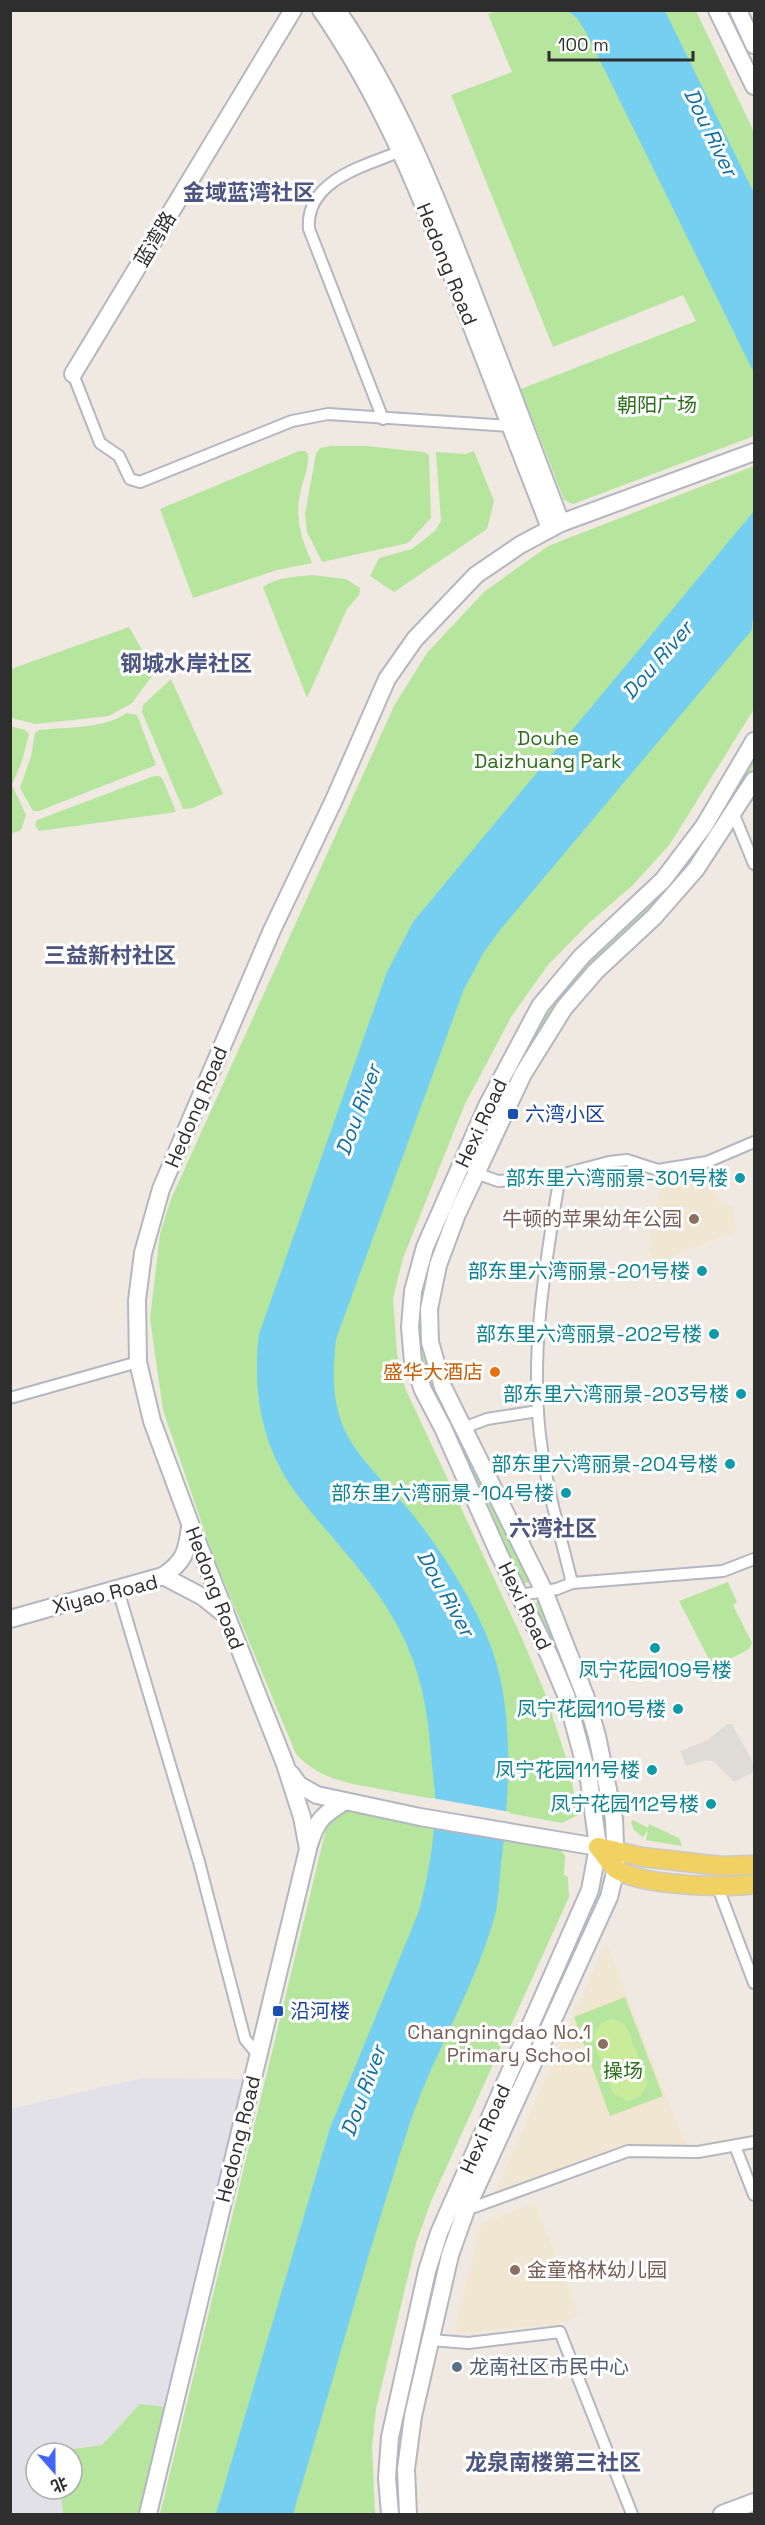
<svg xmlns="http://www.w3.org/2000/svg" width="765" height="2525" font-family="'Space Grotesk','Noto Sans SC',sans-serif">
<rect width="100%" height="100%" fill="#efe9e1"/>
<polygon fill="#e3e1e8" points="142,2078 244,2079 166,2407 140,2404 102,2445 74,2449 72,2453 36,2453 36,2489 60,2489 63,2514 11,2514 10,2109"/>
<g fill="#f0e6d1">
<polygon points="703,1171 708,1173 719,1202 733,1207 736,1231 654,1263 648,1247 663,1177"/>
<polygon points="606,1942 686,2145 628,2145 493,2197"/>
<polygon points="535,2203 579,2316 557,2324 460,2333 454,2332 481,2224"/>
</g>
<g fill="#b6e59e">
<polygon points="500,10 696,11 754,132 754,436 573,504 564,500 521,389 696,321 683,295 553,347 451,95 512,72 488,14"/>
<polygon points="331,446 366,446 424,452 429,455 431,518 408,543 322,562 307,532 305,514 316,454 320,448"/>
<path d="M299,451H305L308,454C309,468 304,477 301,490C294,517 301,538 312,563L277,570L193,598L160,509Z"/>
<polygon points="474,451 494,501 487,529 394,592 370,576 379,558 412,549 435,531 441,521 436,452 465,454"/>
<path d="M754,466V709L670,844L633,885L589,923L548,965L511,1017L465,1104L403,1258L393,1298L397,1354L405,1388L521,1636L545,1693L569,1767L578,1815L562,1823L353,1784C329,1778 313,1772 296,1754L212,1553L163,1410L150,1319L160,1234L171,1199L394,706L427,653L484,592L548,546Z"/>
<path d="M312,575L346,579L360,588L359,595L347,609L307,698L263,587C277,577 295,577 312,575Z"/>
<polygon points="129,627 155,672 132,703 109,716 36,724 11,718 11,669"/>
<polygon points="171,679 223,794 193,808 183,809 142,712 143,705"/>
<path d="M127,713L137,715L156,765L39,811H33L20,788L31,756L35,733L39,730C67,727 104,729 127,713Z"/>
<polygon points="10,726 25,730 29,734 22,761 12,785 26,815 21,830 11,834"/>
<polygon points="754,755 754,765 704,847 660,901 594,962 474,1164 469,1165 467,1161 533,1031 563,986 632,918"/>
<polygon points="154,776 160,776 163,780 176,812 39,831 35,825 37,820"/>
<path d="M463,1178L465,1183L423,1341L532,1582L520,1584L429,1387C401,1308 431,1250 463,1178Z"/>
<polygon points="728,1582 737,1602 733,1605 752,1643 749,1649 717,1666 712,1665 679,1601"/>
<polygon points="540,1599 573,1677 606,1805 604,1812 602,1812 532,1607"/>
<polygon points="342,1811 355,1811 556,1846 565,1855 564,1875 568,1877 569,1897 432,2199 416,2243 376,2409 372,2446 375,2514 160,2514 327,1825"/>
<polygon points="633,1820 648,1828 649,1824 679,1838 682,1846 646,1840 648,1830 643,1837 634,1830 631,1822"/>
<polygon points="625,1997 663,2096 610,2116 574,2017"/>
<polygon points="140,2404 166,2407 142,2514 63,2514 60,2489 72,2489 72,2453 73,2449 102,2445"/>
</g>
<path fill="#c9ec9a" d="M613,2019L623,2023L627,2028L648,2082C644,2093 639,2099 627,2101L613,2093L594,2042C593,2029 601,2021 613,2019Z"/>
<polygon fill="#dfdcd8" points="727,1724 732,1724 754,1764 754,1772 734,1782 714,1762 706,1760 686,1766 680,1751 708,1740"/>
<g fill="#75cff0">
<polygon points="568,11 665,11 754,193 754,373 586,32 577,18"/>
<path d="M754,511V619L752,622V630L500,930L484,952L464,989L336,1339C333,1370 331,1396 343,1426C356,1458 387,1484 409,1510C445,1554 491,1626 501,1682C513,1742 508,1804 501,1865C499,1881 499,1899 495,1915C475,1988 433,2054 409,2126C367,2254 332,2385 293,2514H216L330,2128L419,1911C429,1874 436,1833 435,1794C434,1781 432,1767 431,1753C427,1704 420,1667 396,1623C370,1576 332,1539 299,1497C262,1450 252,1392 259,1334L387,972L413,922Z"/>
</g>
<polygon fill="#efe9e1" points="432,1798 510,1812 507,1839 430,1826"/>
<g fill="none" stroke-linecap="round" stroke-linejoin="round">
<g stroke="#b4b7c1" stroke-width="14">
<g id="street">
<polyline points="73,374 100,443 119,456 130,479 140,482 292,421 328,414 511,426"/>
<path d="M383,419L309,229C305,180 365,166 401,151"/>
<polyline points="734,815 754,864"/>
<polyline points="476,1173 498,1181 516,1180 560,1175 609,1162 627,1160 658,1170 707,1162 754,1142"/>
<path d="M560,1175C546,1260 530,1348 540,1435C546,1485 560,1534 572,1583"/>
<polyline points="10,1398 138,1362"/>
<polyline points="463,1428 487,1419 538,1411"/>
<polyline points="118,1590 199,1862 245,2039 259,2056"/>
<polyline points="520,1595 557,1589 572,1583 723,1571 754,1559"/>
<polyline points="717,1885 754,1983"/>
<polyline points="735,2146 754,2195"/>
<polyline points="466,2210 628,2151 698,2152 754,2142"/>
<polyline points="431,2340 468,2343 560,2332 632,2514"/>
</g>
</g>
<g stroke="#b4b7c1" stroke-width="20">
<g id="secondary">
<path d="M321,10C383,100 419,191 458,291C489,370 520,449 550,528"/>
<path d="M337,10C398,98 437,198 475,297C504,372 533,448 561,523"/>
<polyline points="717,10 754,86"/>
<polyline points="738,10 754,45"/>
<polyline points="73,374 293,10"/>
<polyline points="163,1576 203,1597 223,1613"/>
<path d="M10,1619L163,1576C184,1562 187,1552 190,1527"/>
<polyline points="291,1774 299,1785 317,1795 420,1817 598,1847"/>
<path d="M309,1845C317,1819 323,1815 345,1801"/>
<polyline points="148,2514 308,1849 302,1817 285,1764 191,1526 152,1421 138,1362 137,1300 143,1253 161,1189 272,930 334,800 387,679 415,639 476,575 520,545 561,523 754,452"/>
<polyline points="390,2514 387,2478 390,2437 427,2271 439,2233 590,1890 598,1847 589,1780 566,1695 550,1657 499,1554 443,1428 423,1390 413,1362 410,1327 413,1291 425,1247 487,1106 540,1006 582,956 663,880 704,826 754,741"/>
<polyline points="408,2514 406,2469 413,2416 450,2255 466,2210 609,1897 616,1869 614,1819 597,1736 586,1698 544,1591 443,1387 430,1342 429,1309 438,1265 457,1214 523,1074 564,1008 596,971 654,917 696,869 754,780"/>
<polyline points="722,2514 754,2502"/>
</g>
</g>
<g stroke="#c9c9c9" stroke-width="21">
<g id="primary">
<path d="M598,1847C604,1854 610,1864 616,1869C640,1886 725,1888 754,1884"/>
<polyline points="598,1847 642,1857 721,1866 754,1865"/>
</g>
</g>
<use href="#street" stroke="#fff" stroke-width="10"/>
<use href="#secondary" stroke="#fff" stroke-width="16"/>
<use href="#primary" stroke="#f2d163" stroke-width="18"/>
</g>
<g fill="#1a4fb4" stroke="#fff" stroke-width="2">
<rect x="507" y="1108" width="12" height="12" rx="3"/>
<rect x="272" y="2005" width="12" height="12" rx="3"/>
</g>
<g fill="#0f9aa8" stroke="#fff" stroke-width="2">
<circle cx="740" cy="1178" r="6"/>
<circle cx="702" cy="1271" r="6"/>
<circle cx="714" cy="1334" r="6"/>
<circle cx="741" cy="1394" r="6"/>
<circle cx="730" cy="1464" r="6"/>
<circle cx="566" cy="1493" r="6"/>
<circle cx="655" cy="1648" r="6"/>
<circle cx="678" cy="1709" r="6"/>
<circle cx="652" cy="1770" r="6"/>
<circle cx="711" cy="1804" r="6"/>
</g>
<g fill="#8d6e63" stroke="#fff" stroke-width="2">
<circle cx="694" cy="1219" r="6"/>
<circle cx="603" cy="2044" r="6"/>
<circle cx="515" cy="2270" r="6"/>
</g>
<circle fill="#e8710a" stroke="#fff" stroke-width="2" cx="495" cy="1372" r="6"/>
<circle fill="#5c6f8a" stroke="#fff" stroke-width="2" cx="457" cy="2367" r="6"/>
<g text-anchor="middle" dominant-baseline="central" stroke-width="6" stroke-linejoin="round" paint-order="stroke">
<g font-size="20" fill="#2e2e2e" stroke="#fff">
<text transform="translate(155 239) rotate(-59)">蓝湾路</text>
<text transform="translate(447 264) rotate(68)">Hedong Road</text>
<text transform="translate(196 1107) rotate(-67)">Hedong Road</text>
<text transform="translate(481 1123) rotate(-65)">Hexi Road</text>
<text transform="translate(215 1588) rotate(69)">Hedong Road</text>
<text transform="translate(105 1594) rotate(-14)">Xiyao Road</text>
<text transform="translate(525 1606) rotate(64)">Hexi Road</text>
<text transform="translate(485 2129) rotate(-66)">Hexi Road</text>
<text transform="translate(238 2139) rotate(-76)">Hedong Road</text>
</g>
<g font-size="20" fill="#2c6e1b" stroke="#fff">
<text x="657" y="405">朝阳广场</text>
<text x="548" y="738">Douhe<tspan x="548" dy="23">Daizhuang Park</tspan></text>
<text x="623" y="2071">操场</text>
</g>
<g font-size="20" fill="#164399" stroke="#fff" text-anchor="start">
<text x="525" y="1114">六湾小区</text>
<text x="290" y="2011">沿河楼</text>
</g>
<g font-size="20" fill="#0d838f" stroke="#fff" text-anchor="end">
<text x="728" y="1178">部东里六湾丽景-301号楼</text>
<text x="690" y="1271">部东里六湾丽景-201号楼</text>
<text x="702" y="1334">部东里六湾丽景-202号楼</text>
<text x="729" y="1394">部东里六湾丽景-203号楼</text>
<text x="718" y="1464">部东里六湾丽景-204号楼</text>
<text x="554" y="1493">部东里六湾丽景-104号楼</text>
<text x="655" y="1670" text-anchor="middle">凤宁花园109号楼</text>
<text x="666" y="1709">凤宁花园110号楼</text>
<text x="640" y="1770">凤宁花园111号楼</text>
<text x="699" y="1804">凤宁花园112号楼</text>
</g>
<g font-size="20" fill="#785e54" stroke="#fff" text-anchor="end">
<text x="682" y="1219">牛顿的苹果幼年公园</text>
<text x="591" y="2032">Changningdao No.1<tspan x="591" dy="23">Primary School</tspan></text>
<text x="527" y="2270" text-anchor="start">金童格林幼儿园</text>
</g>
<g font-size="20" fill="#c56008" stroke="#fff" text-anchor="end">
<text x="483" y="1372">盛华大酒店</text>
</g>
<g font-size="20" fill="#4e5e75" stroke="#fff" text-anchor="start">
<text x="469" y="2367">龙南社区市民中心</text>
</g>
<g font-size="21" font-style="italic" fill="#0d6fa3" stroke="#fff">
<text transform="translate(711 132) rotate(64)">Dou River</text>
<text transform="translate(657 660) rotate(-49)">Dou River</text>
<text transform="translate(358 1110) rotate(-70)">Dou River</text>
<text transform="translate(446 1593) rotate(61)">Dou River</text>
<text transform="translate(363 2091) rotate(-70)">Dou River</text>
</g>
<g font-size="22" font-weight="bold" fill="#4d5680" stroke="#fff">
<text x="249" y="192">金域蓝湾社区</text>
<text x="186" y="663">钢城水岸社区</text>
<text x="110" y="955">三益新村社区</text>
<text x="553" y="1528">六湾社区</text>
<text x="553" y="2462">龙泉南楼第三社区</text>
</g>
</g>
<rect width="765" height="2525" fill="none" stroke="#2e2e2e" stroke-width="24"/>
<g transform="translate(54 2471) rotate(159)"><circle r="28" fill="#ffffff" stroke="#ababab" stroke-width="1.5"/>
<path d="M0-4.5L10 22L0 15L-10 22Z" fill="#4264fb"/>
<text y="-9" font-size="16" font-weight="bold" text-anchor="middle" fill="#2e2e2e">北</text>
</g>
<path d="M549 51v9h144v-9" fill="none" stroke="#2e2e2e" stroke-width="3"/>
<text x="558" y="51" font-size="18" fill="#2e2e2e" stroke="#ffffff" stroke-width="4.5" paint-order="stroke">100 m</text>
</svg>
